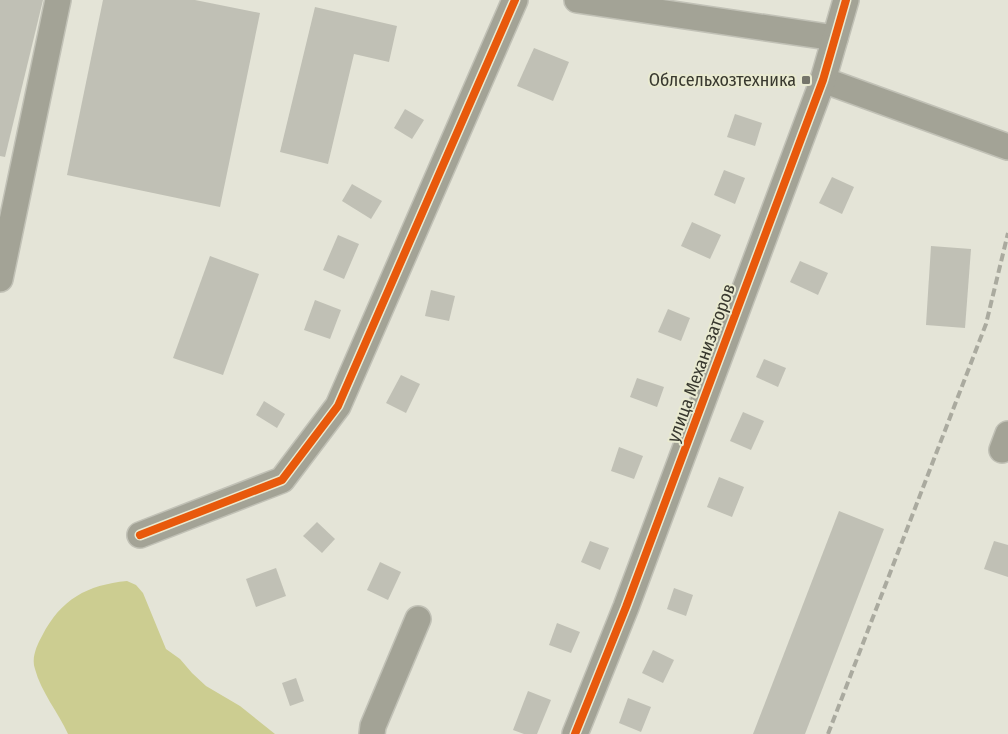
<svg xmlns="http://www.w3.org/2000/svg" width="1008" height="734" font-family="'Fira Sans Condensed',sans-serif">
<rect width="100%" height="100%" fill="#e4e4d7"/>
<path fill="#cccd91" d="M127,581L136,585L143,593L166,649L180,659L192,673L206,686L240,706L275,734H68C58,712 41,692 35,669C31,658 37,645 42,636C61,599 87,585 127,581Z"/>
<g fill="#c0c0b5">
<polygon points="0,0 43,0 5,157 0,156"/>
<polygon points="103,0 195,0 260,13 220,207 67,175"/>
<polygon points="315,7 397,26 389,62 354,54 328,164 280,152"/>
<polygon points="534,48 569,62 553,101 517,86"/>
<polygon points="405,109 424,120 412,139 394,128"/>
<polygon points="735,114 762,123 755,146 727,137"/>
<polygon points="724,170 745,178 735,204 714,195"/>
<polygon points="832,177 854,187 842,214 819,203"/>
<polygon points="352,184 382,201 371,219 342,201"/>
<polygon points="692,222 721,235 710,259 681,246"/>
<polygon points="338,235 359,244 344,279 323,270"/>
<polygon points="931,246 971,249 965,328 926,325"/>
<polygon points="210,256 259,274 223,375 173,358"/>
<polygon points="800,261 828,273 818,295 790,282"/>
<polygon points="431,290 455,296 449,321 425,316"/>
<polygon points="315,300 341,310 330,339 304,330"/>
<polygon points="668,309 690,318 681,341 658,332"/>
<polygon points="764,359 786,368 778,387 756,377"/>
<polygon points="401,375 420,384 406,413 386,403"/>
<polygon points="637,378 664,387 657,407 630,397"/>
<polygon points="264,401 285,414 277,428 256,415"/>
<polygon points="743,412 764,421 751,450 730,441"/>
<polygon points="619,447 643,456 634,479 611,471"/>
<polygon points="719,477 744,487 732,517 707,507"/>
<polygon points="839,511 884,529 805,734 753,734"/>
<polygon points="317,522 335,539 322,553 303,536"/>
<polygon points="590,541 609,548 600,570 581,562"/>
<polygon points="994,541 1008,545 1008,577 984,569"/>
<polygon points="380,562 401,572 388,600 367,590"/>
<polygon points="276,568 286,596 256,607 246,579"/>
<polygon points="674,588 693,595 686,616 667,609"/>
<polygon points="557,623 580,632 571,653 549,645"/>
<polygon points="653,650 674,660 663,683 642,673"/>
<polygon points="296,678 304,701 290,706 282,683"/>
<polygon points="528,691 551,700 537,734 524,734 513,730"/>
<polygon points="628,698 651,707 641,732 619,723"/>
</g>
<g fill="none" stroke-linecap="round" stroke-linejoin="round">
<g stroke="#c1c1b6" stroke-width="28">
<g id="minor">
<polyline points="577,0 835,38"/>
<polyline points="823,80 1008,147"/>
<polyline points="0,279 58,0"/>
<polyline points="1002,450 1008,434"/>
<polyline points="140,535 282,480 338,406 515,0"/>
<polyline points="372,734 373,726 418,619"/>
<polyline points="575,734 626,607 823,80 846,0"/>
</g>
</g>
<use href="#minor" stroke="#a3a396" stroke-width="25"/>
<polyline stroke="#aaaa9f" stroke-width="4" stroke-dasharray="8 4" stroke-linecap="butt" points="828,734 986,324 1008,233"/>
<g stroke="#e9ead1" stroke-width="11">
<g id="cycleway">
<polyline points="140,535 282,480 338,406 515,0"/>
<polyline points="575,734 626,607 823,80 846,0"/>
</g>
</g>
<use href="#cycleway" stroke="#e8590c" stroke-width="8"/>
</g>
<rect fill="#75756a" stroke="#e9ead1" stroke-width="2" x="801" y="75" width="10" height="10" rx="2.5"/>
<g text-anchor="middle" dominant-baseline="central" stroke-width="4" stroke-linejoin="round" paint-order="stroke">
<g font-size="18" fill="#39392f" stroke="#e9ead1" text-anchor="end">
<text x="796" y="80">Облсельхозтехника</text>
</g>
<g font-size="18" fill="#39392f" stroke="#e9ead1">
<text transform="translate(701 363) rotate(-70)">улица Механизаторов</text>
</g>
</g>
</svg>
